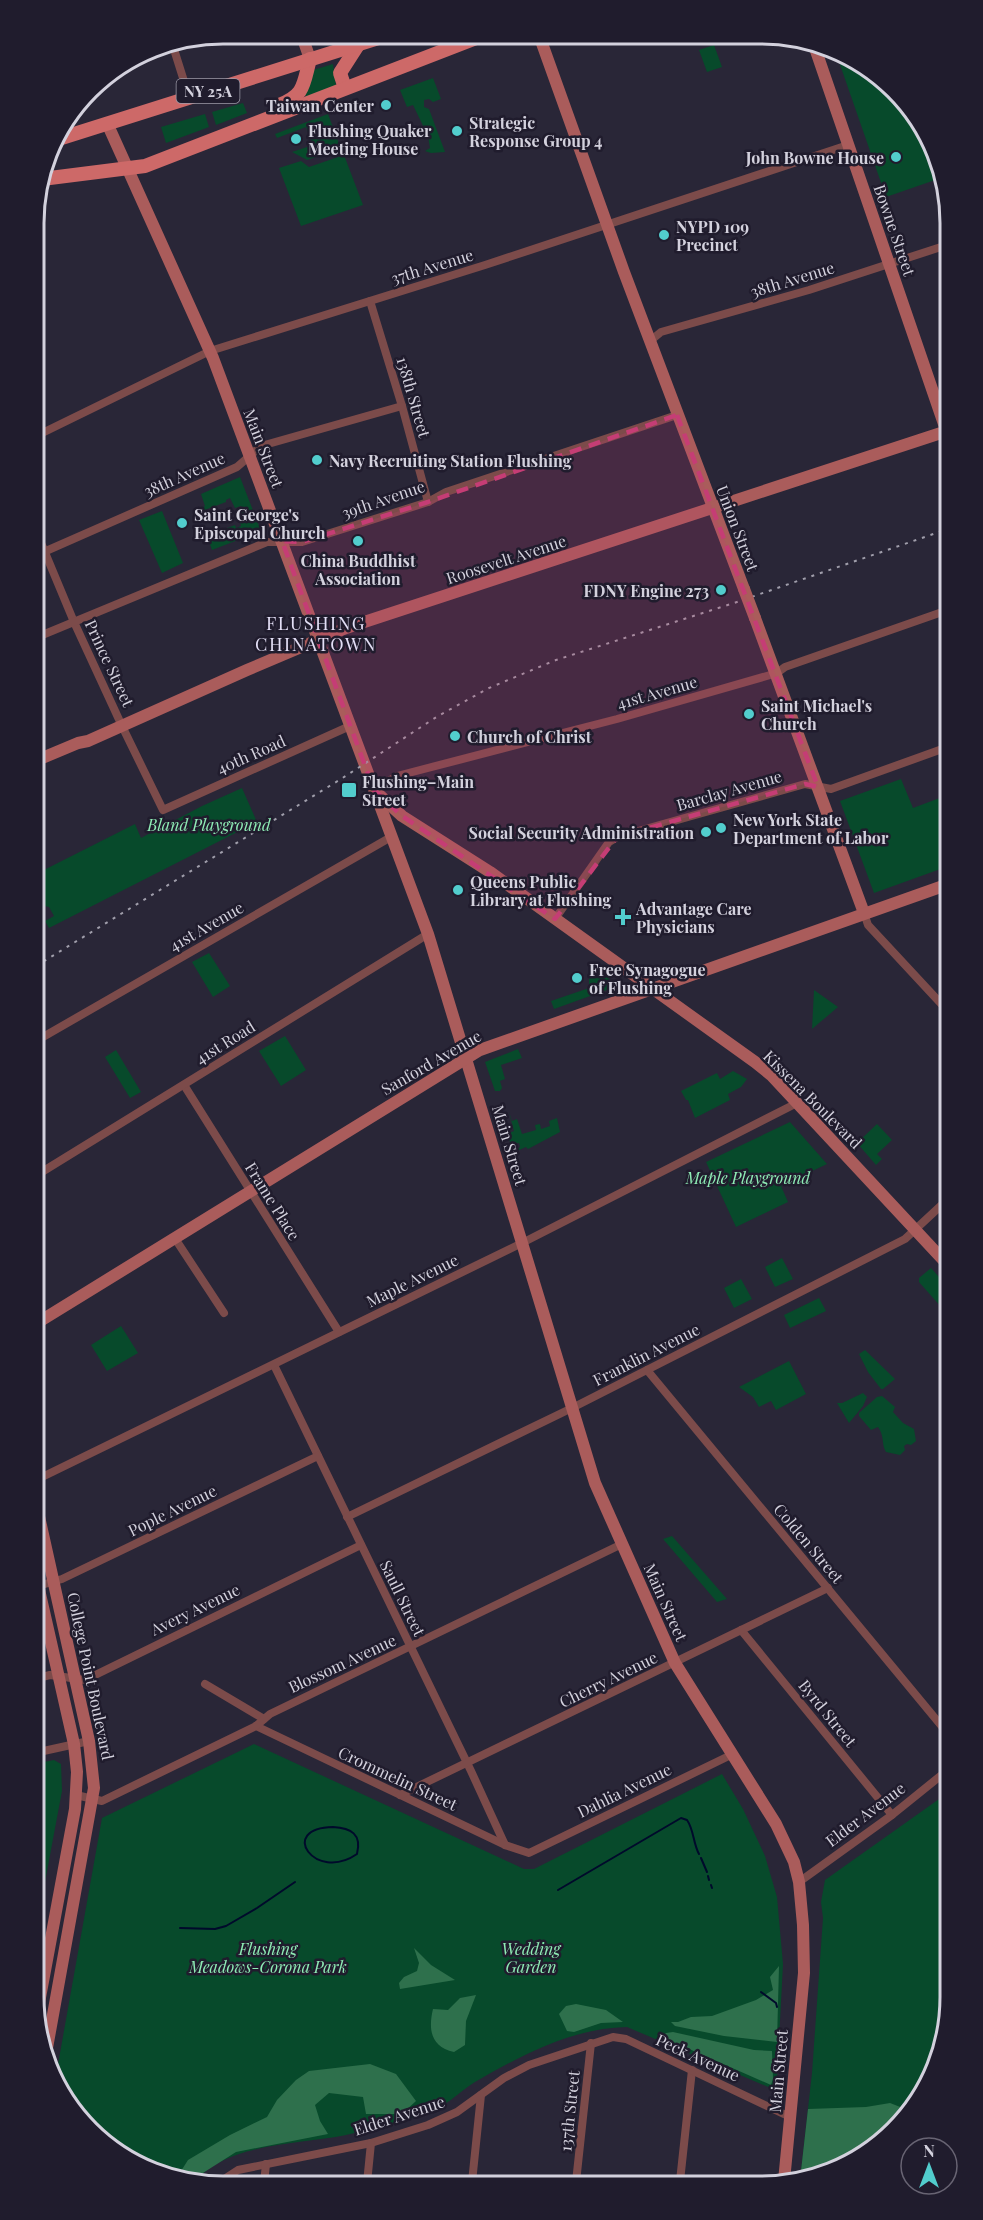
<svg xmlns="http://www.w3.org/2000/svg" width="983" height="2220" font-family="'Playfair Display',serif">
<rect width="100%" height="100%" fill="#292637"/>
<g fill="#074a2b">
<polygon points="714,45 722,67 707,72 699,50"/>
<polygon points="837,56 886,80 918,118 941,178 886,197"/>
<polygon points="333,64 336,86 307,97 305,95 310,71"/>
<polygon points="433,78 441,99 433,102 429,99 424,100 424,107 429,109 445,152 431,153 425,151 430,148 428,136 413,105 407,107 400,90"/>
<polygon points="243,103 247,113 216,125 212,112"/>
<polygon points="205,114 209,127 166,143 161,127"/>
<polygon points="328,114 341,149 307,160 292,152 313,145 306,127 277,138 275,134"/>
<polygon points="344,155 363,205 301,226 279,168 301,161 309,167"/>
<polygon points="240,477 261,531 212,550 207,536 235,525 236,528 241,526 238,515 243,512 241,506 235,508 230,498 226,500 226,502 202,511 201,508 205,506 201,494"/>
<polygon points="162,511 183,563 162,573 139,520"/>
<polygon points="901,779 913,808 945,796 946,867 874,893 840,801"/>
<polygon points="242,788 257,822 49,928 45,921 54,916 49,907 36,904 36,874 135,824 141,838 202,806"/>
<polygon points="209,953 230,986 213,997 192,962"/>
<polygon points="602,973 618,986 554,1009 551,1001 589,988 589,979"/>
<polygon points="814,990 838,1007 812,1029"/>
<polygon points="285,1036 306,1070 281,1086 259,1051"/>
<polygon points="518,1049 522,1058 501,1065 505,1079 500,1081 502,1088 500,1091 495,1091 485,1062"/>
<polygon points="116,1050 141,1092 130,1098 105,1057"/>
<polygon points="733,1071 747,1079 741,1087 728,1094 730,1100 695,1118 688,1100 686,1100 681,1091 717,1073 720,1079"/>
<polygon points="509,1112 512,1121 517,1119 522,1134 536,1130 535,1125 540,1124 541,1129 550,1126 549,1121 557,1118 560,1132 528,1149 526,1147 517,1151 517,1149 520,1147 519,1143 514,1144 513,1141 510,1142 507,1134 514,1131"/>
<polygon points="790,1122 827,1164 781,1186 788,1202 736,1227 706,1162"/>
<polygon points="877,1124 892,1140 877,1154 882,1159 876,1165 857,1143"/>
<polygon points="782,1258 793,1279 775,1287 765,1267"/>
<polygon points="931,1268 947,1286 947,1304 942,1308 919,1282 919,1278"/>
<polygon points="741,1279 752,1299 734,1308 724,1288"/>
<polygon points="819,1298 826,1311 790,1328 784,1315"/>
<polygon points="121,1326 138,1353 107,1371 91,1345"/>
<polygon points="865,1350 895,1379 883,1389 881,1389 868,1372 859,1354"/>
<polygon points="789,1361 806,1394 776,1410 771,1401 759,1407 753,1397 739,1387"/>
<polygon points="863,1393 867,1397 863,1406 849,1423 837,1403 842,1403"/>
<path d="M882,1396L895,1407L893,1412L903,1423L914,1429L916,1441L911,1445L907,1444L904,1446L905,1450L900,1455L886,1452C881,1444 885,1437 878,1427L871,1430L859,1416V1413L877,1397Z"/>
<polygon points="672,1536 727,1599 717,1602 663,1539"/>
<path d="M254,1744L524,1869H534L722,1774L743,1809L765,1856L777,1897L783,1964L777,2078L773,2089L627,2027C572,2028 522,2055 475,2082C459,2092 443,2109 425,2114C400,2122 373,2129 346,2135C299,2145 226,2142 194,2183H186L97,2140L65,2102L55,2081L102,1818Z"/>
<polygon points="54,1760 61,1764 62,1791 39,1914 39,1763"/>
<polygon points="949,1792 950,2010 935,2070 903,2122 865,2155 810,2180 800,2180 812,2073 823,1918 821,1902 825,1880"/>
</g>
<g fill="#2e704c">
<polygon points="414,1948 431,1965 455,1980 400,1989 399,1983 404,1977 417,1971 419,1963"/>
<polygon points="779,1966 777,2042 724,2036 675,2026 671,2022 678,2022 691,2017 712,2016 756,2000 773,1990 770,1977"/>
<path d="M476,1995L466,2021L465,2045L454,2052C431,2047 428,2030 433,2009L448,2010L460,1998Z"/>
<polygon points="576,2004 606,2010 623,2022 601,2023 574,2032 567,2031 559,2014 566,2006"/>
<polygon points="673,2032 754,2050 772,2051 773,2079 771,2085 662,2037 666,2033"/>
<polygon points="370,2064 396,2074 416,2101 402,2114 366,2114 363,2097 329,2093 315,2105 320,2121 328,2134 236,2152 195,2178 193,2183 186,2183 176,2179 188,2160 230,2135 267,2117 277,2100 296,2080 309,2071"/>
<polygon points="890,2103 908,2110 909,2112 903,2122 865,2155 810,2180 800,2180 808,2109 866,2107"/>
</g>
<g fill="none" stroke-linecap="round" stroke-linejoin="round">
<g stroke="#000a2b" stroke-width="2">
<path d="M333,1827C351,1828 362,1834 357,1854C315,1883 277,1828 333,1827Z"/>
<polyline points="701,1858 707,1872"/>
<polyline points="708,1876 709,1880"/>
<polyline points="711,1885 712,1888"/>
<path d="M558,1890L681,1818L687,1820C694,1830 693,1843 699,1854"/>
<polyline points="180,1928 215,1929 226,1926 257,1908 295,1882"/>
<polyline points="761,1992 776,2003 777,2007"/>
</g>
<g stroke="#7c4b4a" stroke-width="8">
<polyline points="172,43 189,97"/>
<polyline points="370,301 402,406 428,502"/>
<polyline points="649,342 661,332 809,290 944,246"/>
<polyline points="34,437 210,351 485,265 848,145"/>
<polyline points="34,526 74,622 122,726 163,810 350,726"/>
<polyline points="46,551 237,467 261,446 402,406"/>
<polyline points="35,638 267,542 302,542 428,502 446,492 677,415"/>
<polyline points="374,790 397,776 617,719 777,673 785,667 945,611"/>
<polyline points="864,913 868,925 946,1009"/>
<polyline points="555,919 609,842 617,837 805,784 831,789 945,748"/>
<polyline points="36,1041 391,837"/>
<polyline points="184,1085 339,1332"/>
<polyline points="37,1175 428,934"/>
<polyline points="174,1237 224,1313"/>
<polyline points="274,1365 471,1771 505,1845"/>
<polyline points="647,1370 949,1735"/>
<polyline points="38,1479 522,1243 797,1103"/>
<polyline points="347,1517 572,1408 905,1239 947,1200"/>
<polyline points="38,1586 62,1579 318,1456"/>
<polyline points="741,1630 892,1815"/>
<polyline points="38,1678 50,1675 85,1680 361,1545"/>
<polyline points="205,1684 264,1719"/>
<polyline points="256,1726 505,1845 529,1853 733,1754"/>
<polyline points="39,1752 89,1741"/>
<polyline points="76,1795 102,1801 256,1726 270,1714 622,1544"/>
<polyline points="400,1795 828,1588"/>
<polyline points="799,1882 892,1815 949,1769"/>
<polyline points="680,2181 692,2070"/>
<polyline points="472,2182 481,2095"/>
<polyline points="576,2182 591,2043"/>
<polyline points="218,2183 238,2170 371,2143 428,2125 457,2112 504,2078 529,2065 613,2037 626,2039 790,2117"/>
<polyline points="264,2183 266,2164"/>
<polyline points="367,2183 371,2143"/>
</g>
<g stroke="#aa5c5b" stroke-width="12">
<polyline points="301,33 310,59"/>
<polyline points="539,35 624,272 744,589"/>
<polyline points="814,45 944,424"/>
<polyline points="107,123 213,358 428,934 595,1483 675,1663 776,1824 794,1862 799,1882 803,1925 804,1973 784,2181"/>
<polyline points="755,618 864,913"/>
<polyline points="35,761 78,743 88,741 247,670 346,628 944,432"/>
<polyline points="375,791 402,816 490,872 755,1062 771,1075 947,1264"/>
<polyline points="37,1323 480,1050 946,885"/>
<polyline points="38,1512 89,1741 94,1788 45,2059"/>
<polyline points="38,1585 74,1744 77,1772 75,1809 39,2003"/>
</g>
<g stroke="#cd6968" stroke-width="14">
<polyline points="345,88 340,73 358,45"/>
<path d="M279,105C305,95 303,85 310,59"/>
<polyline points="52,141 391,34"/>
<polyline points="42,179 145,166 484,35"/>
</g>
<polyline stroke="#a09eab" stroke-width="2" stroke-dasharray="3 6" stroke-linecap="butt" points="36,966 341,779 438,716 489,688 556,660 734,603 945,530"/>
<polyline stroke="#aa5c5b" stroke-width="12" points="744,589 755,618"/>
</g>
<path fill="#c53d75" fill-opacity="0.2" stroke="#c53d75" stroke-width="4.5" stroke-dasharray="12 8" stroke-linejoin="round" d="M677,415L818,787L805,784L617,837L555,919L402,816L374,790L282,541L302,542L428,502Z"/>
<g fill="#52cdcd" stroke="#201c2d" stroke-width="2">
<circle cx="386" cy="105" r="6"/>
<circle cx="457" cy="131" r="6"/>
<circle cx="296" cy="139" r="6"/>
<circle cx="896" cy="157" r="6"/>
<circle cx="664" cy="235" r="6"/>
<circle cx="317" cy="460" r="6"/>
<circle cx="182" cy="523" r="6"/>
<circle cx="358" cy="541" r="6"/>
<circle cx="721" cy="590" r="6"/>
<circle cx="749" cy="714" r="6"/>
<circle cx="455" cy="736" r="6"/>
<rect x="341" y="782" width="16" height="16" rx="3"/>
<circle cx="721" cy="828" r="6"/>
<circle cx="706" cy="832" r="6"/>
<circle cx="458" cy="890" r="6"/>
<path d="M620 908h6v6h6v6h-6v6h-6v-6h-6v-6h6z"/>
<circle cx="577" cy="978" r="6"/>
</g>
<g text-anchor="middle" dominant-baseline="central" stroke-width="5" stroke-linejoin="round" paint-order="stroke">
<rect fill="#201c2d" stroke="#9d9ba8" stroke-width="1.5" x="176.5" y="79" width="63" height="24" rx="4.5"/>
<g font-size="15" font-weight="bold" fill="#d3d1dd">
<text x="208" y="91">NY 25A</text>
</g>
<g font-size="16" font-weight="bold" fill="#d3d1dd" stroke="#201c2d" text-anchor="start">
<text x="374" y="105" text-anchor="end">Taiwan Center</text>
<text x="469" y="122">Strategic<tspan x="469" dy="18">Response Group 4</tspan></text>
<text x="308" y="130">Flushing Quaker<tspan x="308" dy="18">Meeting House</tspan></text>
<text x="884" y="157" text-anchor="end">John Bowne House</text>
<text x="676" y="226">NYPD 109<tspan x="676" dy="18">Precinct</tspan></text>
<text x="329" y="460">Navy Recruiting Station Flushing</text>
<text x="194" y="514">Saint George's<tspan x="194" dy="18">Episcopal Church</tspan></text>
<text x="358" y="560" text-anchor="middle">China Buddhist<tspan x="358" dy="18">Association</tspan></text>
<text x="709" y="590" text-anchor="end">FDNY Engine 273</text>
<text x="761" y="705">Saint Michael's<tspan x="761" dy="18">Church</tspan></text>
<text x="467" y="736">Church of Christ</text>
<text x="362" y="781">Flushing–Main<tspan x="362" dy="18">Street</tspan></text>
<text x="733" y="819">New York State<tspan x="733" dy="18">Department of Labor</tspan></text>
<text x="694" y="832" text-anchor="end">Social Security Administration</text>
<text x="470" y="881">Queens Public<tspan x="470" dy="18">Library at Flushing</tspan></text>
<text x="636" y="908">Advantage Care<tspan x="636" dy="18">Physicians</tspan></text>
<text x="589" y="969">Free Synagogue<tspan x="589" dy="18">of Flushing</tspan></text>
</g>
<g font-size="16" fill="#d3d1dd" stroke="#201c2d">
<text transform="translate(895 230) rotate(71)">Bowne Street</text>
<text transform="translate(432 266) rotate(-17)">37th Avenue</text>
<text transform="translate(792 279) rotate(-17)">38th Avenue</text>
<text transform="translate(414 397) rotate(74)">138th Street</text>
<text transform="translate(264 448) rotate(69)">Main Street</text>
<text transform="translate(184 474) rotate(-24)">38th Avenue</text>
<text transform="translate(383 499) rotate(-19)">39th Avenue</text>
<text transform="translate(738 528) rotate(69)">Union Street</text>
<text transform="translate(506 559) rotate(-18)">Roosevelt Avenue</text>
<text transform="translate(110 663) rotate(65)">Prince Street</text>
<text transform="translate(657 692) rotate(-16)">41st Avenue</text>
<text transform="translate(251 754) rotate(-24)">40th Road</text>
<text transform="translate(729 790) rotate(-16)">Barclay Avenue</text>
<text transform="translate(206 926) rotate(-30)">41st Avenue</text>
<text transform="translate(225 1042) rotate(-32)">41st Road</text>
<text transform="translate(431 1062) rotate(-30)">Sanford Avenue</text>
<text transform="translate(813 1099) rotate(45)">Kissena Boulevard</text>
<text transform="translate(510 1145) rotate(73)">Main Street</text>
<text transform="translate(273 1201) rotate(58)">Frame Place</text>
<text transform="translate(412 1280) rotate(-26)">Maple Avenue</text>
<text transform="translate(646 1354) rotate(-27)">Franklin Avenue</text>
<text transform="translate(172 1510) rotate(-26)">Pople Avenue</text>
<text transform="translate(809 1543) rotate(50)">Colden Street</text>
<text transform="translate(403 1598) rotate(64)">Saull Street</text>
<text transform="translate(666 1602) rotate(66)">Main Street</text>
<text transform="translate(195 1609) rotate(-26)">Avery Avenue</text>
<text transform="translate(342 1663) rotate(-25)">Blossom Avenue</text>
<text transform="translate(91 1676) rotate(78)">College Point Boulevard</text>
<text transform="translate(608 1679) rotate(-26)">Cherry Avenue</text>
<text transform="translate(828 1713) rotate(51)">Byrd Street</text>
<text transform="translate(398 1778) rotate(25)">Crommelin Street</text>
<text transform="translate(624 1790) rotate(-26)">Dahlia Avenue</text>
<text transform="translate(865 1814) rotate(-37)">Elder Avenue</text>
<text transform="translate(698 2057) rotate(25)">Peck Avenue</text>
<text transform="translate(778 2071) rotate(-85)">Main Street</text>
<text transform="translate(569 2111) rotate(-84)">137th Street</text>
<text transform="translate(399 2115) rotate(-18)">Elder Avenue</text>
</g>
<g font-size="16" font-style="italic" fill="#8fedb6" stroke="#201c2d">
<text x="209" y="824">Bland Playground</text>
<text x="748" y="1177">Maple Playground</text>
<text x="268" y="1948">Flushing<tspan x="268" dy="18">Meadows-Corona Park</tspan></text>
<text x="531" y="1948">Wedding<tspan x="531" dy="18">Garden</tspan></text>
</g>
<g font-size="18" letter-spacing="1.5" fill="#e3dff6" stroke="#201c2d">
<text x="316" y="623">FLUSHING<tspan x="316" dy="21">CHINATOWN</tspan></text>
</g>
</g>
<path d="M0 0H983V2220H0ZM223 44H761A179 179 0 0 1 940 223V1997A179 179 0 0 1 761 2176H223A179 179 0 0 1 44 1997V223A179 179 0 0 1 223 44Z" fill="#201c2d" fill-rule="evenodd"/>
<path fill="none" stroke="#d3d1dd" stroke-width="3" d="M223 44H761A179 179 0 0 1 940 223V1997A179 179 0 0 1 761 2176H223A179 179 0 0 1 44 1997V223A179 179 0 0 1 223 44Z"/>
<g transform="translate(929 2166)"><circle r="28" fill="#201c2d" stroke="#686473" stroke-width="1.5"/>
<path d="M0-4.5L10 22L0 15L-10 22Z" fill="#52cdcd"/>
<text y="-9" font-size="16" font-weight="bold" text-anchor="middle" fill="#d3d1dd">N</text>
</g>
</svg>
